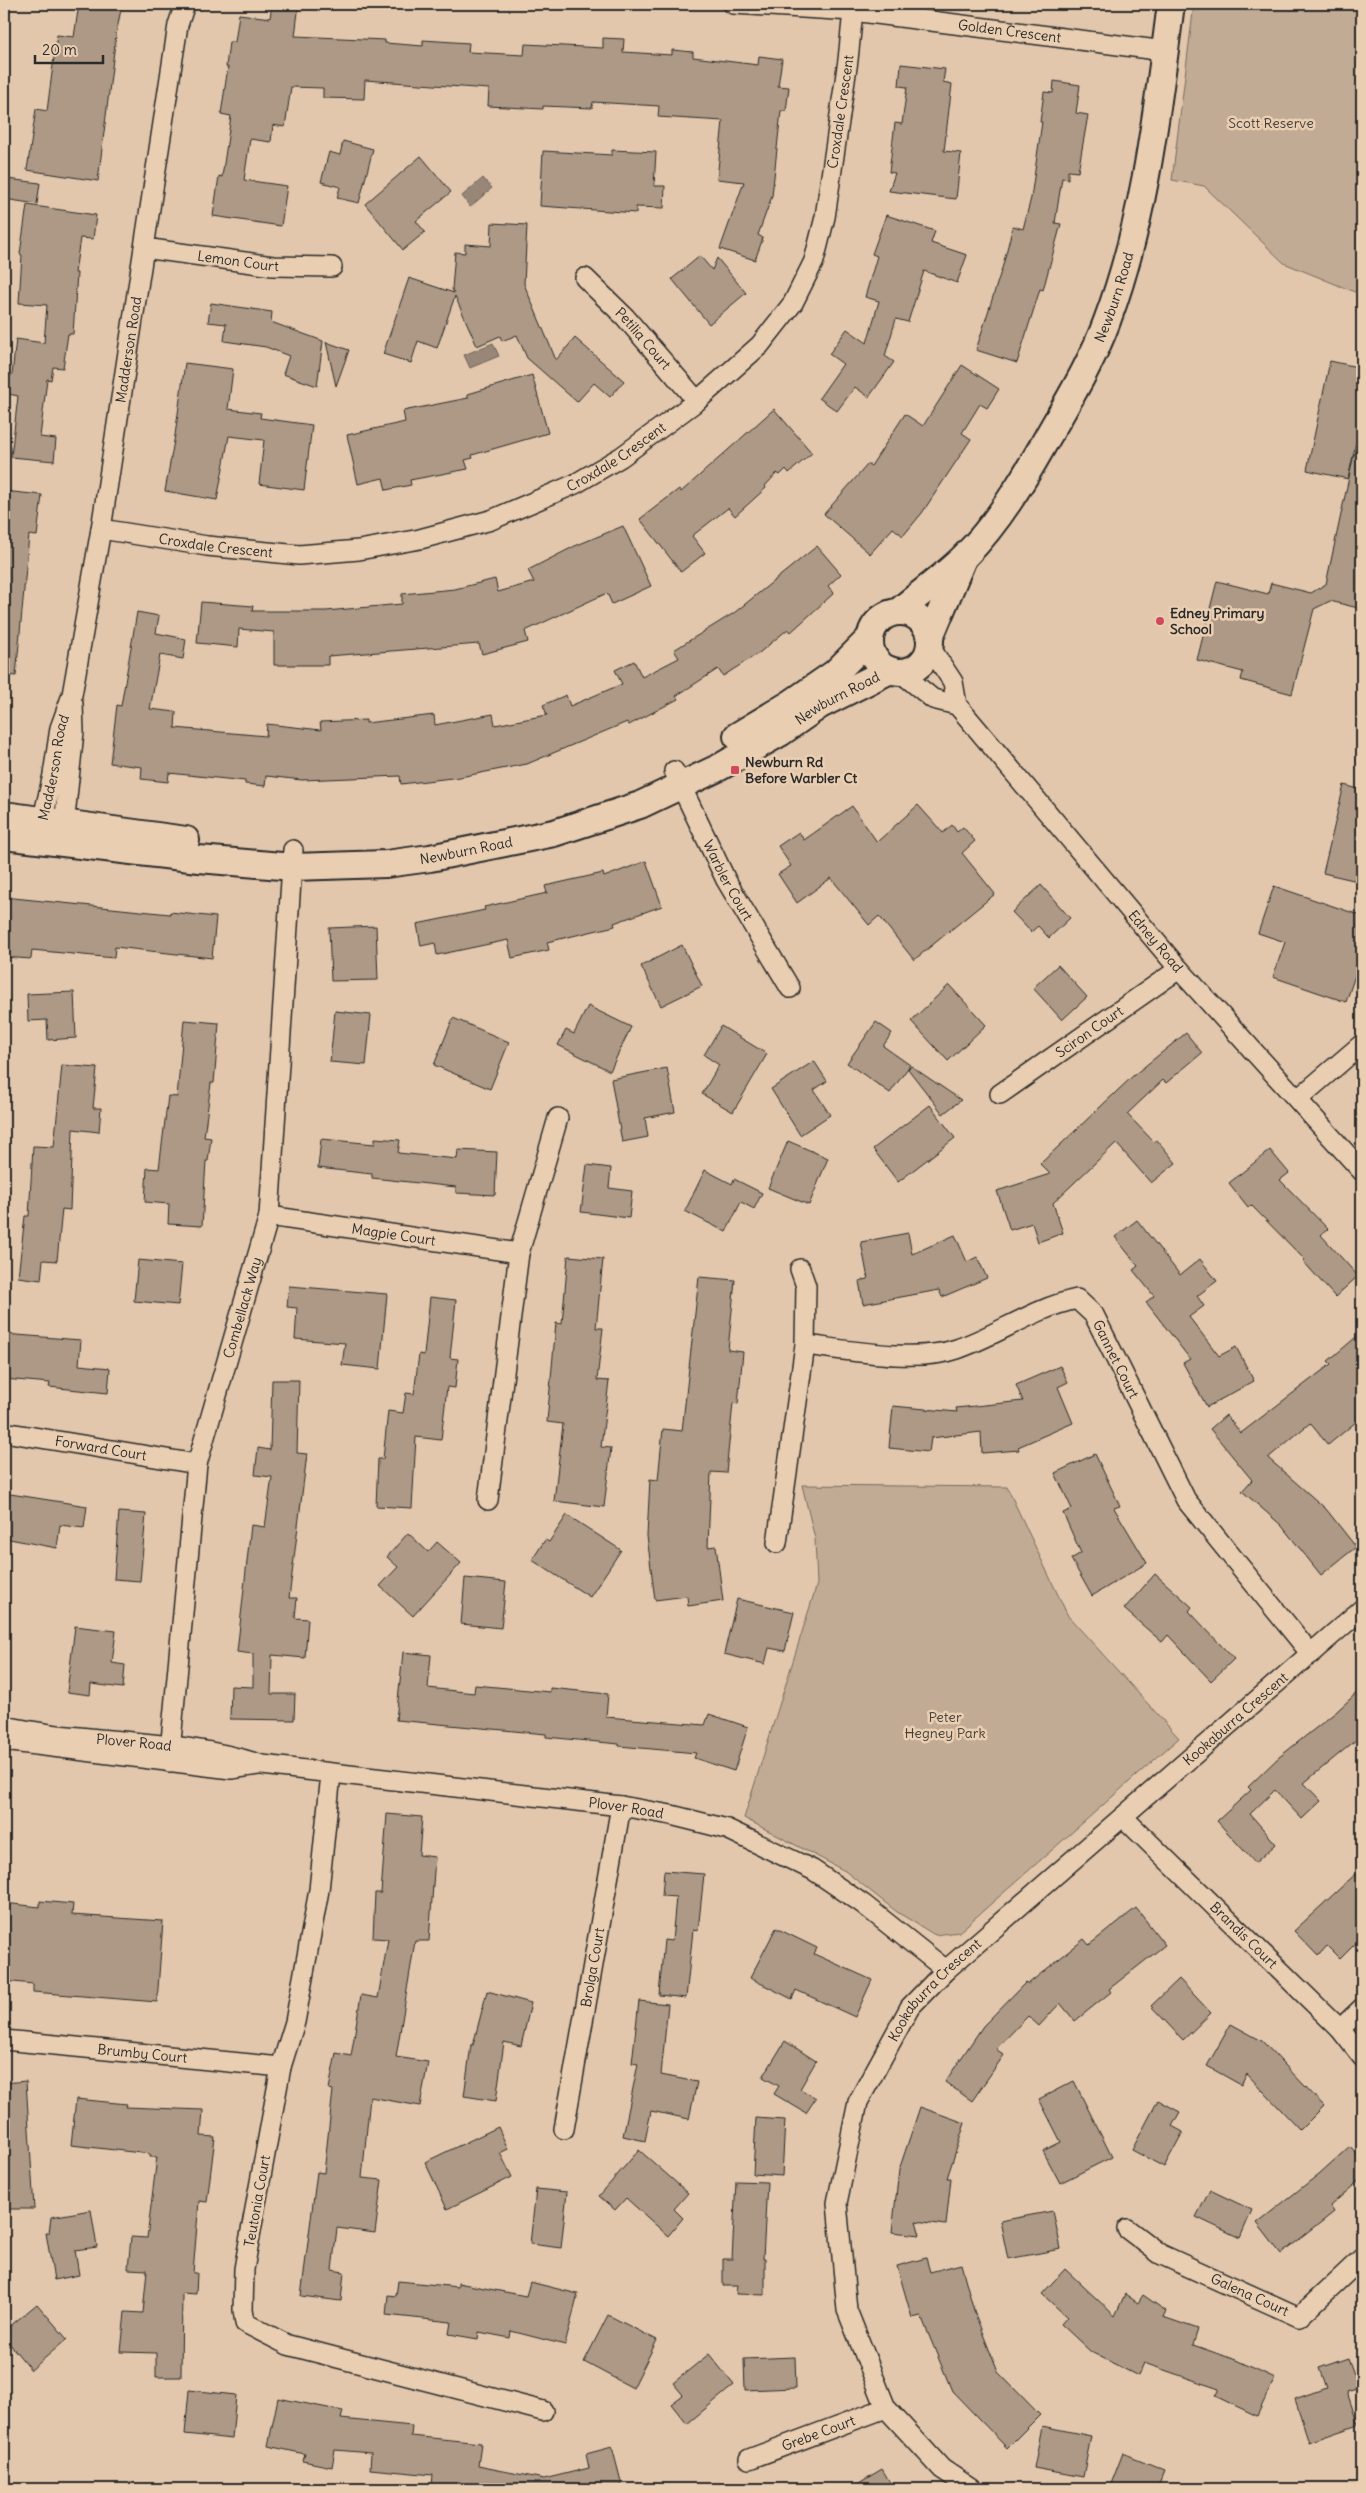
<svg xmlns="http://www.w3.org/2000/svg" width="1366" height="2493" font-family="Delius,sans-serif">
<rect width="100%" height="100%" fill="#e2c7ac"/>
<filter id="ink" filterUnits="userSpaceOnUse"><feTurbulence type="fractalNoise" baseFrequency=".02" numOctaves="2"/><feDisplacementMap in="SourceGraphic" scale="10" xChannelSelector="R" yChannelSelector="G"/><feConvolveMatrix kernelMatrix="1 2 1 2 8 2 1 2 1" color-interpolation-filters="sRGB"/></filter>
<g filter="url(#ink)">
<g fill="#c1ab94" stroke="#766b60">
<polygon points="1194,4 1362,4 1362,295 1284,263 1204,186 1172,180"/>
<polygon points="802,1485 1007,1487 1068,1616 1179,1738 959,1932 935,1935 897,1912 845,1871 744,1818 817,1584 815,1539"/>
</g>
<g fill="#988777" stroke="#6c6259">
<polygon points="483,178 492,188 470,207 462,196"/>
<polygon points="493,343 499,356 470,368 464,355"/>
</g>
<g fill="#ad9985" stroke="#2b2b2b">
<polygon points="79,4 122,4 116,35 98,181 27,170 36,109 47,111 57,35 74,37"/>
<polygon points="272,4 299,4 295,36 385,40 385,43 423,46 423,40 469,43 468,52 524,55 525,44 603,48 603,38 624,39 623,52 672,55 672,50 693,52 693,57 758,65 759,56 782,59 778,86 789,87 786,111 781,111 772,196 758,235 763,238 755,260 720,249 744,182 717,179 723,121 658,117 659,106 593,102 592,108 543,106 543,109 488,106 489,89 365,80 364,99 323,98 323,88 291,87 285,127 273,125 271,142 250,139 244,180 287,186 281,226 213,216 219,176 222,177 231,116 221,114 228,67 226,67 229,42 235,42 239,14 270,18"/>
<polygon points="901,64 945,69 943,82 952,84 944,151 961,153 956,199 889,191 895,173 889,172 895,123 902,124 907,87 899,86"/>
<polygon points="1054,81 1080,85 1076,113 1088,115 1078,172 1068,171 1068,179 1062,178 1055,223 1061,224 1043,290 1040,289 1017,363 976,350 1003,265 1013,226 1023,229 1031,198 1042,122 1040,122 1044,92 1053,93"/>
<polygon points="343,141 373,149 359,203 337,198 340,187 321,182 329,152 340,155"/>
<polygon points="612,150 656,152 654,186 665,186 664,208 636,207 636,213 540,206 543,151 612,155"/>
<polygon points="421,156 451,192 416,221 425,232 403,250 365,204"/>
<polygon points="7,179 40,183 37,204 4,199"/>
<polygon points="27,205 96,215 93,239 80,238 75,273 77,273 73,334 68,334 63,368 53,367 51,380 47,379 40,437 56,439 54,461 11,457 18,396 4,393 4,374 12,375 16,339 44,343 47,305 19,303 22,255 20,254"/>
<polygon points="886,215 935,231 931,243 967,255 957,283 924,271 908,322 896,319 885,356 894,362 869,397 855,387 837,411 819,398 843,364 829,354 847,329 867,343 879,301 865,297 877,256 872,254"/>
<polygon points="492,223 527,225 524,284 556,360 575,338 624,381 610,397 594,383 577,402 527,358 517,335 502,341 500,336 477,346 455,296 437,348 418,341 411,363 383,354 409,278 454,293 452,289 455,252 465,253 465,244 491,246"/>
<polygon points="700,256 712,270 717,258 746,293 709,324 672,279"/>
<polygon points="211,303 272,312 271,322 323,341 317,386 283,374 289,356 266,347 224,341 226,324 208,322"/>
<polygon points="326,342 349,350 336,386"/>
<polygon points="1330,361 1362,368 1362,415 1348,479 1307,470"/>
<polygon points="185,363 233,369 228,409 261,413 260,418 312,425 304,490 259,484 264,440 229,436 217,500 165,491 175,435"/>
<polygon points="962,365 999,389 987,408 980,404 962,433 971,439 922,513 903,536 893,528 870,554 824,514 868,464 871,466 905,414 923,426"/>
<polygon points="532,375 548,433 472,455 473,458 465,460 468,469 410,480 411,485 386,490 383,478 358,484 347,435 405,422 403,411 468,398 468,394"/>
<polygon points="774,409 812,453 789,473 786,469 780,475 777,473 765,486 766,488 735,516 728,508 692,536 705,553 681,572 640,519 679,489 681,492"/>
<polygon points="1354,454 1362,454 1362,609 1330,601 1314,609 1292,694 1241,680 1243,672 1197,660 1217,581 1268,594 1271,583 1311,593 1326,584"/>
<polygon points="4,491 42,495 37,536 29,535 16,676 4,675"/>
<polygon points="623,526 651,586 612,604 607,593 525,631 528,642 482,654 479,644 328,656 328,665 274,665 274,632 239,629 238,647 197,643 201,602 253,606 252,611 326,611 402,604 402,594 455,589 495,579 498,592 534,582 528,570 575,546"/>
<polygon points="817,546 841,574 828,586 834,593 791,632 788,629 759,653 723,676 718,669 676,696 678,699 629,725 627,722 527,764 460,777 401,784 400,776 302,780 266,776 265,786 245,784 245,781 169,773 168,782 141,779 142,767 110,763 117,705 121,706 137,612 159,616 156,633 186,639 183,659 160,655 150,709 176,712 175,728 266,736 267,724 321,730 320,722 366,720 366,723 434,715 435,725 493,714 495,725 547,715 543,705 566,695 570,706 622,684 615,670 634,661 642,677 679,658 674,650 734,613"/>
<polygon points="1344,785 1362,790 1362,882 1323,873"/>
<polygon points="918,805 943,833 952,825 957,832 963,827 975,841 962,853 995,894 914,960 879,916 869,925 831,878 797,903 778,874 791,866 778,846 799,832 804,840 852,806 877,842"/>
<polygon points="646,861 662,906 614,923 615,926 547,942 549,950 512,958 508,940 437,955 435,943 421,946 417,924 485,910 484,907 547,893 545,886 603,873 604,877"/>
<polygon points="1041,885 1070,918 1049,938 1038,926 1031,932 1012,912"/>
<polygon points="1274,886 1362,916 1362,955 1346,1002 1273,977 1285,942 1258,933"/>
<polygon points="4,897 170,914 170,912 216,917 212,958 115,947 114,958 32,950 31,959 4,957"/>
<polygon points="376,926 378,980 331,981 329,928"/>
<polygon points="682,945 702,986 661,1006 641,966"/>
<polygon points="1058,965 1087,997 1062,1020 1033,988"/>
<polygon points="949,985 986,1025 948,1061 911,1021"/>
<polygon points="74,992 76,1038 48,1040 47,1020 28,1021 27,994"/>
<polygon points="588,1006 631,1027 610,1071 558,1045 566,1030 574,1034"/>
<polygon points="335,1011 371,1015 366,1065 330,1062"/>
<polygon points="453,1018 509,1042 490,1089 434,1065"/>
<polygon points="184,1020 219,1023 214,1083 211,1083 204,1137 211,1138 208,1161 206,1161 202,1226 168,1224 169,1204 145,1202 147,1168 159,1169 168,1096 177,1097"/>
<polygon points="876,1022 892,1033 883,1046 910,1065 890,1093 847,1063"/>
<polygon points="721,1026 767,1054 733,1112 702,1094 719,1065 704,1055"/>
<polygon points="1186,1033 1202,1053 1166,1083 1163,1080 1127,1114 1154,1142 1157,1140 1176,1163 1151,1183 1116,1143 1053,1203 1063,1233 1038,1242 1032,1223 1010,1230 997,1191 1050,1174 1040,1164 1134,1075"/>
<polygon points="814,1061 827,1081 814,1090 830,1115 800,1135 771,1089"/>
<polygon points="62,1065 97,1068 93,1108 101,1108 99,1132 73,1129 70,1210 62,1209 57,1261 43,1260 41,1280 18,1277 25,1216 29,1216 33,1146 54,1147"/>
<polygon points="911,1066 961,1100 943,1114 908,1069"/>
<polygon points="667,1068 675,1112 645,1118 648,1137 622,1142 611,1079"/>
<polygon points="930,1105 955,1138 898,1182 873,1149"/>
<polygon points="375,1138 400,1140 398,1153 457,1159 458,1150 497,1152 495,1195 456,1193 456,1187 372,1178 372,1174 318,1168 321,1139 375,1144"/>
<polygon points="788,1141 828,1158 809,1205 768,1188"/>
<polygon points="1270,1150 1289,1173 1280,1180 1328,1229 1321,1235 1358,1276 1335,1297 1303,1261 1305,1260 1251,1205 1248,1207 1229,1183"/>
<polygon points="587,1165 611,1168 609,1188 632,1191 629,1218 581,1212"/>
<polygon points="705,1170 732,1184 734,1179 762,1193 754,1209 741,1202 726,1232 685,1211"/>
<polygon points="1137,1220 1180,1275 1200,1259 1217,1281 1197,1296 1204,1306 1189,1317 1219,1356 1236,1347 1254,1381 1207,1407 1183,1363 1190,1359 1146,1302 1154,1296 1133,1270 1138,1266 1115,1237"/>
<polygon points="908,1233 912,1254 955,1235 967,1262 977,1257 987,1278 942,1297 939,1290 863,1304 859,1281 868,1279 861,1242"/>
<polygon points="568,1256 603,1259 596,1328 603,1328 597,1380 609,1381 601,1447 611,1448 604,1507 554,1501 563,1424 547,1422 556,1323 562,1324"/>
<polygon points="138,1260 182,1264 178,1305 134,1301"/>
<polygon points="699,1277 735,1280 728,1350 743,1352 738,1404 733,1403 726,1473 711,1472 708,1547 716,1546 723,1601 688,1606 687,1596 655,1600 647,1536 650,1479 658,1480 663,1429 682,1431"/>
<polygon points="289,1286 387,1294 380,1369 342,1365 345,1343 295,1339 297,1308 287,1307"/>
<polygon points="430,1297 456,1300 450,1358 458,1359 455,1388 447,1387 441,1440 416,1437 412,1508 376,1506 378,1459 383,1459 388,1411 403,1413 406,1393 414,1394 419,1354 424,1355"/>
<polygon points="1362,1332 1362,1417 1328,1445 1310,1423 1268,1458 1326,1509 1356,1547 1321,1575 1281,1525 1242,1491 1252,1480 1210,1429 1226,1415 1241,1433 1331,1364 1328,1361"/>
<polygon points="4,1334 81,1340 79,1365 110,1368 108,1393 49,1387 50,1383 4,1379"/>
<polygon points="1060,1366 1068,1382 1058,1387 1073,1423 1018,1447 1019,1450 982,1453 981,1432 931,1438 929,1452 889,1448 893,1406 957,1412 956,1408 1023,1401 1016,1385"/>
<polygon points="272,1380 299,1380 297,1453 307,1454 289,1598 297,1598 295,1618 308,1619 305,1658 272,1655 271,1694 295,1694 294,1720 230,1719 231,1686 253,1687 253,1654 237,1652 251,1525 265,1527 272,1477 255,1475 258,1448 270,1450"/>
<polygon points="1095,1454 1120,1506 1114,1508 1147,1563 1092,1596 1071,1559 1081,1553 1063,1513 1072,1509 1055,1473"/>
<polygon points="4,1493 87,1506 84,1528 60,1525 57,1548 4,1538"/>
<polygon points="119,1512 146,1514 140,1581 114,1579"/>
<polygon points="567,1515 621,1550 590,1597 532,1560 545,1540 549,1542"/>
<polygon points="408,1533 428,1552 437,1542 461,1563 413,1616 380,1586 398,1567 387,1557"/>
<polygon points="1155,1574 1192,1607 1189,1611 1234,1659 1211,1681 1168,1635 1162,1642 1124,1609"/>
<polygon points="465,1578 506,1582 501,1628 461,1624"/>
<polygon points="737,1599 794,1612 785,1651 769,1648 765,1664 724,1654"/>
<polygon points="75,1626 116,1631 112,1663 125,1665 123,1688 91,1684 90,1695 67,1692"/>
<polygon points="403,1652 431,1655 428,1688 474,1693 475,1685 550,1692 550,1688 608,1694 606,1717 705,1725 709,1714 748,1727 734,1771 694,1758 696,1753 619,1746 619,1744 546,1737 546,1734 396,1720"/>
<polygon points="1362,1688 1362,1735 1304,1783 1321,1801 1302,1819 1275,1790 1250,1814 1276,1844 1255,1863 1217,1821 1251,1790 1248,1787 1278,1758 1336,1712"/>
<polygon points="387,1814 422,1817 419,1855 435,1857 429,1941 415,1941 396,2057 428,2062 420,2106 370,2097 362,2178 382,2180 375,2233 337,2228 332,2270 344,2272 341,2301 301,2296 317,2172 324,2173 333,2090 329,2089 336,2053 351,2056 361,1995 378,1998 388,1939 373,1938 375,1893 381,1893"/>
<polygon points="1362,1868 1362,1937 1340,1959 1327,1946 1318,1956 1294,1931"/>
<polygon points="664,1871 704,1874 698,1931 693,1930 686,1998 659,1995 664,1940 672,1941 676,1897 662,1896"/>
<polygon points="40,1901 73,1904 72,1915 163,1921 157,2002 33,1992 33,1984 4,1981 4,1903 40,1907"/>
<polygon points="1136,1908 1165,1945 1109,1989 1111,1992 1075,2021 1060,2003 1039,2026 1028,2016 996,2049 1004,2055 972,2101 945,2082 983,2026 1026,1982 1028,1984 1084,1939 1089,1945"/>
<polygon points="776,1928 817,1948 814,1954 872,1980 855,2017 796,1990 792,1999 750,1978"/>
<polygon points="1179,1979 1211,2013 1183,2040 1151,2006"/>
<polygon points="487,1991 531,2003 521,2046 504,2042 496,2101 464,2096 471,2045 473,2045"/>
<polygon points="639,2001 668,2004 661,2075 697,2082 689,2119 651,2111 645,2141 623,2136 638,2064 632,2063"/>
<polygon points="1231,2024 1262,2041 1324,2106 1300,2130 1247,2074 1241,2085 1207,2066"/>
<polygon points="785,2041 816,2061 800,2089 816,2098 806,2113 774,2094 779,2086 763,2077"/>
<polygon points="26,2081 34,2209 4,2209 4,2083"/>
<polygon points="1074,2081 1112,2157 1060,2183 1043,2151 1061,2142 1039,2099"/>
<polygon points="76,2099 127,2104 126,2107 203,2110 201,2136 215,2137 207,2202 199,2201 193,2273 197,2273 196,2294 182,2293 181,2377 156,2377 156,2353 121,2352 125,2312 143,2313 147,2270 128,2269 131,2237 147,2238 157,2157 150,2157 150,2154 71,2145"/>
<polygon points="1158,2100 1180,2112 1172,2126 1183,2132 1164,2167 1132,2150"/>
<polygon points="920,2107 965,2123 947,2178 951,2178 946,2225 916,2221 920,2235 892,2232 899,2170"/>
<polygon points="756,2118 785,2120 782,2176 753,2174"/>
<polygon points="498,2127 508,2149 500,2153 512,2177 447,2209 425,2162"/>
<polygon points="1350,2146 1362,2160 1362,2178 1330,2206 1334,2212 1281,2254 1257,2223 1319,2174"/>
<polygon points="639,2150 688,2193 674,2209 683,2218 668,2236 626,2198 615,2210 599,2196"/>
<polygon points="736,2181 767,2182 763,2259 765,2259 765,2295 736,2294 737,2286 723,2286 723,2259 732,2259"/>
<polygon points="536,2189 567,2192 561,2248 530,2244"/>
<polygon points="1210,2190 1252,2210 1240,2238 1196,2217"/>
<polygon points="91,2210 97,2247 75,2250 79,2275 54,2280 46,2233 49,2233 51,2217"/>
<polygon points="1053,2211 1061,2249 1008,2259 1000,2221"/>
<polygon points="926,2258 930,2272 961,2264 975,2314 998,2372 1040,2415 1007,2448 952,2391 921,2316 912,2318 897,2266"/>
<polygon points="1065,2269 1115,2316 1125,2294 1138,2303 1143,2295 1166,2311 1163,2317 1198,2329 1193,2345 1236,2360 1275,2378 1257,2416 1215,2396 1219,2389 1144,2363 1138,2376 1091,2352 1061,2324 1067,2317 1042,2294"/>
<polygon points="398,2281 458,2287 458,2283 526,2296 530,2282 578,2294 565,2345 511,2331 510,2338 479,2332 478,2339 449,2334 451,2322 386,2315 388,2295 396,2296"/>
<polygon points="37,2304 67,2339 31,2370 4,2337 4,2331"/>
<polygon points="608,2315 657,2340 633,2388 584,2362"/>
<polygon points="709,2354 734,2385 687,2424 671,2404 683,2395 673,2383"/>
<polygon points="795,2357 796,2388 745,2390 744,2359"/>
<polygon points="1348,2358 1359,2388 1347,2392 1358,2425 1309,2442 1295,2399 1326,2388 1319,2368"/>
<polygon points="189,2390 236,2395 232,2439 185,2434"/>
<polygon points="278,2398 343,2411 341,2419 412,2426 411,2436 481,2443 478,2466 544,2479 589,2468 586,2454 612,2447 623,2489 460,2489 432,2486 433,2475 370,2469 371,2453 335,2450 332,2467 303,2461 305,2454 268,2446"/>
<polygon points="1042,2426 1091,2436 1083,2477 1034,2468"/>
<polygon points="1123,2453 1165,2470 1157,2489 1109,2489"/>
<polygon points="882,2469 894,2489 849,2489"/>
</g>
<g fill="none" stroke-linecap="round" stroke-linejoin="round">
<g stroke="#2b2b2b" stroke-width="22">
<g id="street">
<path id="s1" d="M733,4L853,11L1165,51"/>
<path id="s2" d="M144,248L273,266L332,267"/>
<path id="s3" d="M585,278L625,317L697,401"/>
<path id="s4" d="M101,529L207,546L299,555L359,550L420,539L491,520L575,484L621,457L697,401L760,345L793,303L814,261L825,217L848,60L853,11"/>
<path id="s5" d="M930,647L953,682L957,705L1179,969L1362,1171"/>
<polyline points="900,672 933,699 957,705"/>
<path id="s6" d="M674,771L726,880L790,988"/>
<path id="s7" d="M40,831L53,775L60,728L72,695L101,529L178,25L185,4"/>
<polyline points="63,835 74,732 73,704"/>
<path id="s8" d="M1000,1094L1179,969"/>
<polyline points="1299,1098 1362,1044"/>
<path id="s9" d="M269,1216L519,1253"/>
<path id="s10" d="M805,1345C847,1350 917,1363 957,1349C998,1335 1034,1308 1077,1299L1094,1315L1186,1500L1311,1654"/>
<path id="s11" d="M4,1432L197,1464"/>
<polyline points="488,1500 519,1253 558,1118"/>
<polyline points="777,1543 805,1345 806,1286 800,1269"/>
<path id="s12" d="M4,1726C25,1730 47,1734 68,1736C134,1743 199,1744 262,1765L621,1806L671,1815L727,1829L813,1870L863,1904L946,1970"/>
<polyline points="4,1741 231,1769 258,1765"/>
<path id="s13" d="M169,1762L197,1464L269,1216L293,850"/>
<polyline points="331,1774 319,1890 295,2022 281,2067 244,2269 243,2310 245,2323 288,2345 543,2411"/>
<path id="s14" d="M1123,1817L1340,2029L1362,2057"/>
<polyline points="1340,2029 1362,2008"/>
<path id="s15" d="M4,2040L281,2067"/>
<path id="s16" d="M564,2129L621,1806"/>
<path id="s17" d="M1127,2229L1160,2254L1299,2317L1362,2258"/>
<path id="s18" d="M749,2459L886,2408"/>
<path id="s19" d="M972,2489L942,2469L886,2408L847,2310L837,2203L858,2102L910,2007L946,1970L1362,1609"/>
</g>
</g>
<g stroke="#2b2b2b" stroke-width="30">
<g id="secondary">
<circle cx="900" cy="642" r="30"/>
<path id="s20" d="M898,612C920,593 945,576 965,556C998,523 1024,479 1047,438C1068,401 1092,362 1107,321C1145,220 1157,110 1171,4"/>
<polyline points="930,637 962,561"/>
<polyline points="737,736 790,704 835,673 870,638"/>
<polyline points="4,815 186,840"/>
<path id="s21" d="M4,836L199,859L293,867L386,864L430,858L554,833L640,805L720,767L780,733L820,705L890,670"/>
</g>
</g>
<use href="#street" stroke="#eaceb1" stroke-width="19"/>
<use href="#secondary" stroke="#eaceb1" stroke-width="26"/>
</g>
</g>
<g fill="#d1495b" stroke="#eaceb1" stroke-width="2">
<circle cx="1160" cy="621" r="5"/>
<rect x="730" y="765" width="10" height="10" rx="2.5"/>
</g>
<g text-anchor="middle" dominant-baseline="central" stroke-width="5" stroke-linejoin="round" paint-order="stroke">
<g font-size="14" fill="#2b2b2b" stroke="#eaceb1">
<text stroke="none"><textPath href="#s1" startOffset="278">Golden Crescent</textPath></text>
<text stroke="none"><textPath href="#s4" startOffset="971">Croxdale Crescent</textPath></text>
<text stroke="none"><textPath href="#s2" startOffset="95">Lemon Court</textPath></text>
<text stroke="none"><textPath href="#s20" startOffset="388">Newburn Road</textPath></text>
<text stroke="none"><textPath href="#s3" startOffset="84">Petilia Court</textPath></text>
<text stroke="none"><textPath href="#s7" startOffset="490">Madderson Road</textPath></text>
<text stroke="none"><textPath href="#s4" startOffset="536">Croxdale Crescent</textPath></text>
<text stroke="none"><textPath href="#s4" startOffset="116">Croxdale Crescent</textPath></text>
<text stroke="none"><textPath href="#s21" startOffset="870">Newburn Road</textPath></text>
<text stroke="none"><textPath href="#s7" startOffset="65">Madderson Road</textPath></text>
<text stroke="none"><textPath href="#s21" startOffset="465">Newburn Road</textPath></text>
<text stroke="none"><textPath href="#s6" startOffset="122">Warbler Court</textPath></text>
<text stroke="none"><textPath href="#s5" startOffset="374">Edney Road</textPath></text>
<text stroke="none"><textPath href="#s8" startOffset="109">Sciron Court</textPath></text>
<text stroke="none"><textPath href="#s9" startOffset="126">Magpie Court</textPath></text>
<text stroke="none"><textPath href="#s13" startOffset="462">Combellack Way</textPath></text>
<text stroke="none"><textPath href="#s10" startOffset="356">Gannet Court</textPath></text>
<text stroke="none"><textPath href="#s11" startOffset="98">Forward Court</textPath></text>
<text stroke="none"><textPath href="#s19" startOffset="978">Kookaburra Crescent</textPath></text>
<text stroke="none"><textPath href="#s12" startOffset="131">Plover Road</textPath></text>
<text stroke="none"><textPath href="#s12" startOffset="628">Plover Road</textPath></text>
<text stroke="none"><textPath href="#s14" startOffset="169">Brandis Court</textPath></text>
<text stroke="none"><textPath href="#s16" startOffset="164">Brolga Court</textPath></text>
<text stroke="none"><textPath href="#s19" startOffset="572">Kookaburra Crescent</textPath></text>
<text stroke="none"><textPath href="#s15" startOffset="139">Brumby Court</textPath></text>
<text transform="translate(257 2201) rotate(-80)">Teutonia Court</text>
<text stroke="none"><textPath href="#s17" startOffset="140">Galena Court</textPath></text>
<text stroke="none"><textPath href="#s18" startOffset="74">Grebe Court</textPath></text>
</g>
<g font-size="14" fill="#423e3b" stroke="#eaceb1">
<text x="1271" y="123">Scott Reserve</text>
<text x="945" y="1717">Peter<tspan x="945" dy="16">Hegney Park</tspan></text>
</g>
<g font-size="14" font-weight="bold" fill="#2b2b2b" stroke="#eaceb1" text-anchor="start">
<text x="1170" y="613">Edney Primary<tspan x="1170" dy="16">School</tspan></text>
<text x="745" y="762">Newburn Rd<tspan x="745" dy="16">Before Warbler Ct</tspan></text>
</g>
</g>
<rect width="1366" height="2493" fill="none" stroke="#eaceb1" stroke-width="20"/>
<rect x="10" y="10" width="1346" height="2473" fill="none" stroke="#2b2b2b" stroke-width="2" filter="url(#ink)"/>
<path d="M35 55v8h68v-8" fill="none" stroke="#2b2b2b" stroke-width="2.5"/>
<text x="42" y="55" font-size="15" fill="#2b2b2b" stroke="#eaceb1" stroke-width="4" paint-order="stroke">20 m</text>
</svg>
